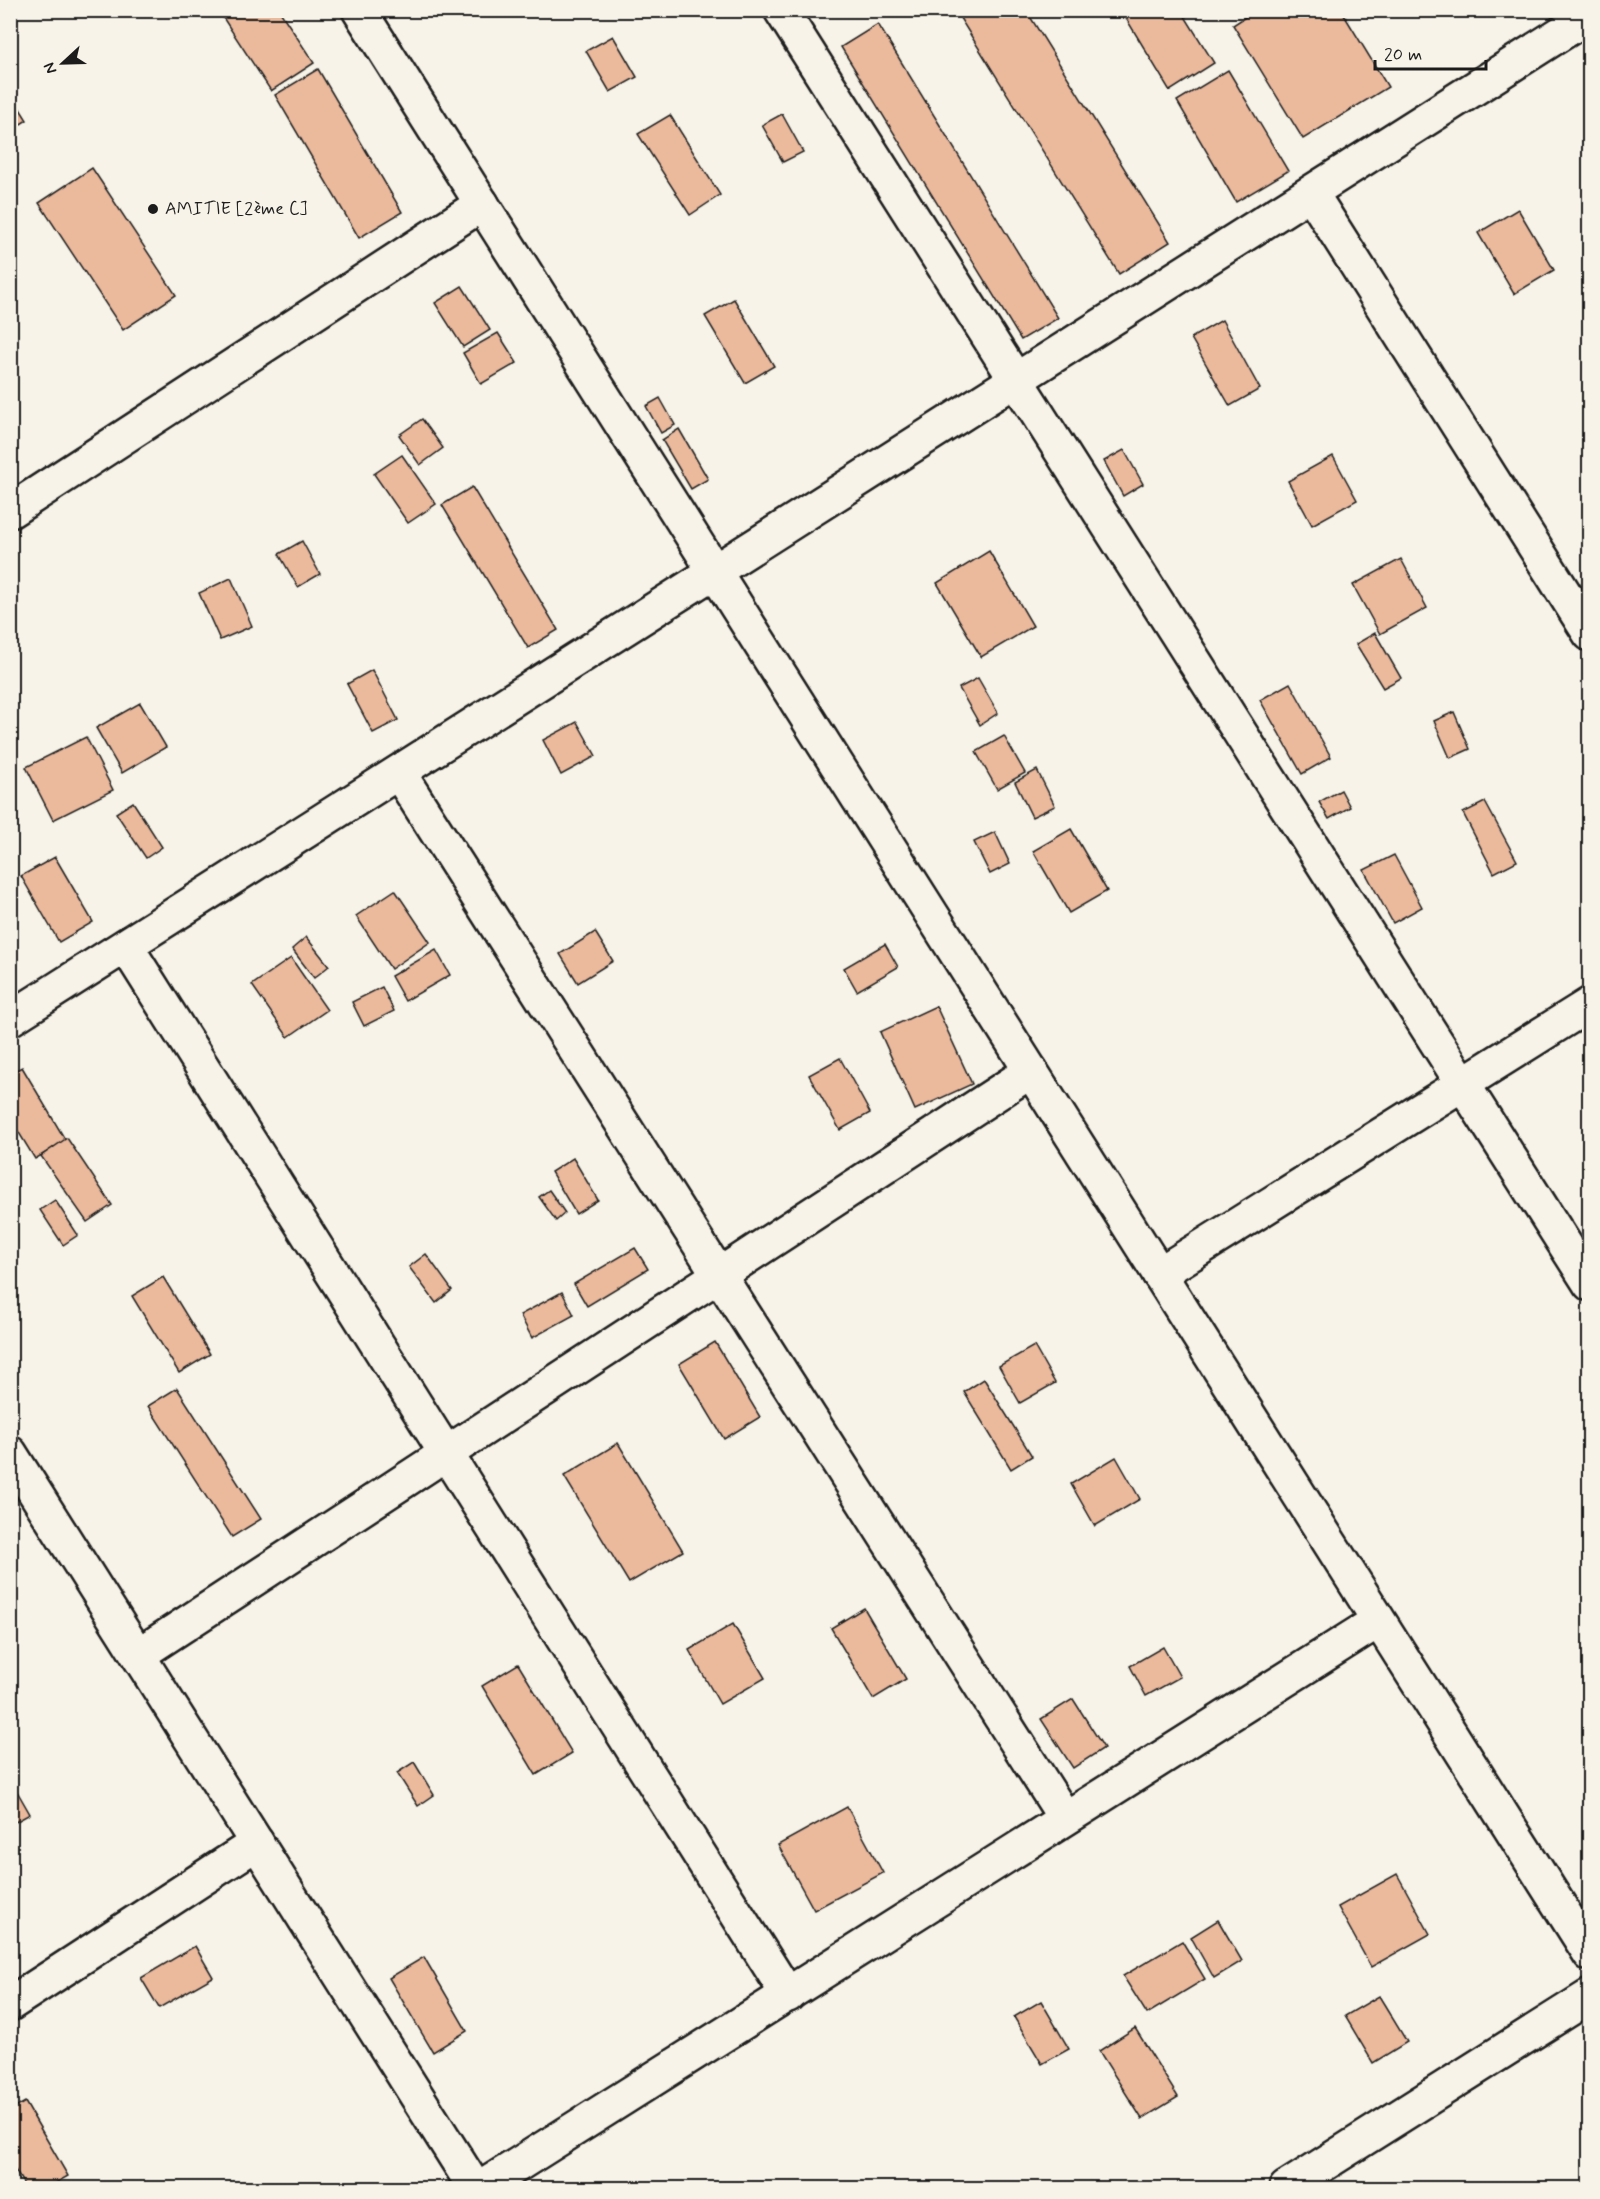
<svg xmlns="http://www.w3.org/2000/svg" width="1600" height="2199" font-family="Mynerve,sans-serif">
<rect width="100%" height="100%" fill="#f7f3e8"/>
<filter id="ink" filterUnits="userSpaceOnUse"><feTurbulence type="fractalNoise" baseFrequency=".0167" numOctaves="2"/><feDisplacementMap in="SourceGraphic" scale="12" xChannelSelector="R" yChannelSelector="G"/><feConvolveMatrix kernelMatrix="1 2 1 2 8 2 1 2 1" color-interpolation-filters="sRGB"/></filter>
<g filter="url(#ink)">
<g fill="#ebb99c" stroke="#1c1c1c" stroke-width="1.5">
<polygon points="218,10 279,10 314,63 271,91"/>
<polygon points="955,10 1026,10 1170,242 1119,274"/>
<polygon points="1121,10 1181,10 1214,63 1170,91"/>
<polygon points="1256,10 1341,10 1388,87 1303,139 1233,25"/>
<polygon points="878,24 1058,318 1021,340 841,47"/>
<polygon points="613,36 637,77 610,92 586,51"/>
<polygon points="318,69 402,212 359,238 275,95"/>
<polygon points="1228,70 1288,171 1236,202 1177,101"/>
<polygon points="10,93 27,120 10,131"/>
<polygon points="782,114 803,152 783,162 762,125"/>
<polygon points="670,115 720,195 690,215 638,134"/>
<polygon points="92,168 176,295 123,330 39,203"/>
<polygon points="1518,209 1554,270 1514,294 1478,233"/>
<polygon points="462,286 490,330 463,347 435,303"/>
<polygon points="734,299 774,366 745,383 705,316"/>
<polygon points="1222,320 1260,389 1230,406 1191,338"/>
<polygon points="498,333 517,363 481,384 463,353"/>
<polygon points="660,398 675,425 661,433 646,406"/>
<polygon points="422,419 443,448 420,465 399,435"/>
<polygon points="679,429 708,479 691,489 662,440"/>
<polygon points="1124,450 1143,484 1123,496 1104,461"/>
<polygon points="402,455 436,504 408,523 374,474"/>
<polygon points="1333,456 1357,500 1312,525 1288,481"/>
<polygon points="472,487 558,630 528,648 442,505"/>
<polygon points="302,541 320,574 298,587 279,554"/>
<polygon points="989,551 1033,626 981,657 937,583"/>
<polygon points="1401,559 1427,608 1380,634 1353,585"/>
<polygon points="231,578 252,626 220,640 199,593"/>
<polygon points="1375,633 1401,678 1383,688 1356,644"/>
<polygon points="372,670 398,720 373,733 347,684"/>
<polygon points="978,678 998,713 980,725 959,688"/>
<polygon points="1290,683 1331,757 1302,774 1260,700"/>
<polygon points="140,703 166,747 122,773 96,728"/>
<polygon points="1454,712 1470,749 1450,758 1434,721"/>
<polygon points="577,722 596,756 561,775 543,740"/>
<polygon points="1004,736 1025,773 997,789 976,752"/>
<polygon points="86,737 113,790 53,820 26,767"/>
<polygon points="1037,770 1055,806 1032,817 1015,782"/>
<polygon points="1341,790 1350,807 1329,819 1319,802"/>
<polygon points="133,802 162,847 146,858 116,813"/>
<polygon points="1485,802 1517,861 1494,873 1463,813"/>
<polygon points="1071,829 1107,891 1069,913 1033,851"/>
<polygon points="995,832 1010,864 990,874 974,842"/>
<polygon points="1394,855 1422,907 1393,923 1364,870"/>
<polygon points="55,857 93,922 59,942 21,876"/>
<polygon points="395,890 430,942 391,969 356,916"/>
<polygon points="595,932 613,961 578,983 560,954"/>
<polygon points="306,937 329,966 314,978 292,949"/>
<polygon points="885,944 898,967 857,991 844,968"/>
<polygon points="436,950 450,975 405,1001 391,976"/>
<polygon points="291,958 327,1010 288,1037 252,985"/>
<polygon points="382,987 394,1011 364,1026 352,1002"/>
<polygon points="936,1006 972,1084 915,1110 880,1032"/>
<polygon points="840,1058 870,1113 840,1130 809,1075"/>
<polygon points="22,1067 66,1141 35,1159 10,1118 10,1073"/>
<polygon points="67,1138 112,1205 87,1222 41,1156"/>
<polygon points="573,1158 598,1200 576,1214 551,1172"/>
<polygon points="549,1190 565,1213 556,1221 539,1197"/>
<polygon points="55,1200 78,1235 63,1245 40,1210"/>
<polygon points="635,1248 648,1269 587,1306 574,1284"/>
<polygon points="426,1254 452,1290 436,1303 409,1267"/>
<polygon points="163,1277 210,1354 179,1373 132,1296"/>
<polygon points="562,1292 574,1315 532,1338 520,1315"/>
<polygon points="715,1342 760,1417 724,1439 679,1364"/>
<polygon points="1034,1346 1055,1383 1020,1403 999,1366"/>
<polygon points="984,1379 1032,1456 1011,1469 964,1392"/>
<polygon points="177,1388 261,1519 232,1537 148,1406"/>
<polygon points="618,1443 683,1551 629,1583 564,1476"/>
<polygon points="1116,1457 1140,1499 1095,1526 1071,1484"/>
<polygon points="864,1608 906,1679 873,1699 831,1628"/>
<polygon points="733,1624 765,1678 720,1704 689,1650"/>
<polygon points="1163,1647 1180,1677 1146,1696 1130,1666"/>
<polygon points="518,1664 572,1753 536,1775 482,1686"/>
<polygon points="1073,1699 1104,1748 1073,1768 1041,1719"/>
<polygon points="414,1762 434,1795 418,1806 397,1773"/>
<polygon points="10,1779 30,1814 10,1825"/>
<polygon points="847,1807 883,1873 814,1910 778,1845"/>
<polygon points="1397,1874 1430,1934 1371,1967 1338,1907"/>
<polygon points="1218,1920 1242,1961 1214,1978 1191,1937"/>
<polygon points="1182,1941 1205,1979 1147,2014 1123,1976"/>
<polygon points="195,1946 213,1977 159,2008 141,1978"/>
<polygon points="424,1957 467,2031 433,2052 389,1978"/>
<polygon points="1379,1996 1407,2042 1373,2063 1345,2016"/>
<polygon points="1041,2001 1069,2049 1042,2064 1014,2017"/>
<polygon points="1135,2028 1178,2097 1142,2119 1099,2051"/>
<polygon points="25,2102 68,2176 47,2188 26,2188 10,2162 10,2111"/>
</g>
<g fill="none" stroke-linecap="round" stroke-linejoin="round">
<g stroke="#1c1c1c" stroke-width="38">
<g id="minor">
<polyline points="359,10 1590,1954"/>
<polyline points="781,10 1590,1284"/>
<polyline points="1311,193 1590,634"/>
<polyline points="10,511 482,204"/>
<polyline points="399,773 1065,1818"/>
<polyline points="126,946 788,1995"/>
<polyline points="10,1019 1590,15"/>
<polyline points="1159,1274 1590,1004"/>
<polyline points="10,1453 475,2188"/>
<polyline points="138,1655 1031,1071"/>
<polyline points="10,2004 257,1843"/>
<polyline points="481,2188 1378,1621"/>
<polyline points="1286,2188 1590,1996"/>
</g>
</g>
<use href="#minor" stroke="#f7f3e8" stroke-width="33"/>
</g>
</g>
<circle fill="#1c1c1c" stroke="#f7f3e8" stroke-width="2" cx="153" cy="209" r="6"/>
<g text-anchor="middle" dominant-baseline="central" stroke-width="5" stroke-linejoin="round" paint-order="stroke">
<g font-size="18" fill="#1c1c1c" stroke="#f7f3e8" text-anchor="start">
<text x="165" y="209">AMITIE [2ème C]</text>
</g>
</g>
<rect width="1600" height="2199" fill="none" stroke="#f7f3e8" stroke-width="36"/>
<rect x="18" y="18" width="1564" height="2163" fill="none" stroke="#1c1c1c" stroke-width="2" filter="url(#ink)"/>
<g transform="translate(63 63) rotate(248)" stroke="#f7f3e8" stroke-width="4.5" paint-order="stroke">
<path d="M0-4.5L10 22L0 15L-10 22Z" fill="#1c1c1c"/>
<text y="-9" font-size="16" font-weight="bold" text-anchor="middle" fill="#1c1c1c">N</text>
</g>
<path d="M1375 60v9h111v-9" fill="none" stroke="#1c1c1c" stroke-width="3"/>
<text x="1384" y="60" font-size="18" fill="#1c1c1c" stroke="#f7f3e8" stroke-width="4.5" paint-order="stroke">20 m</text>
</svg>
